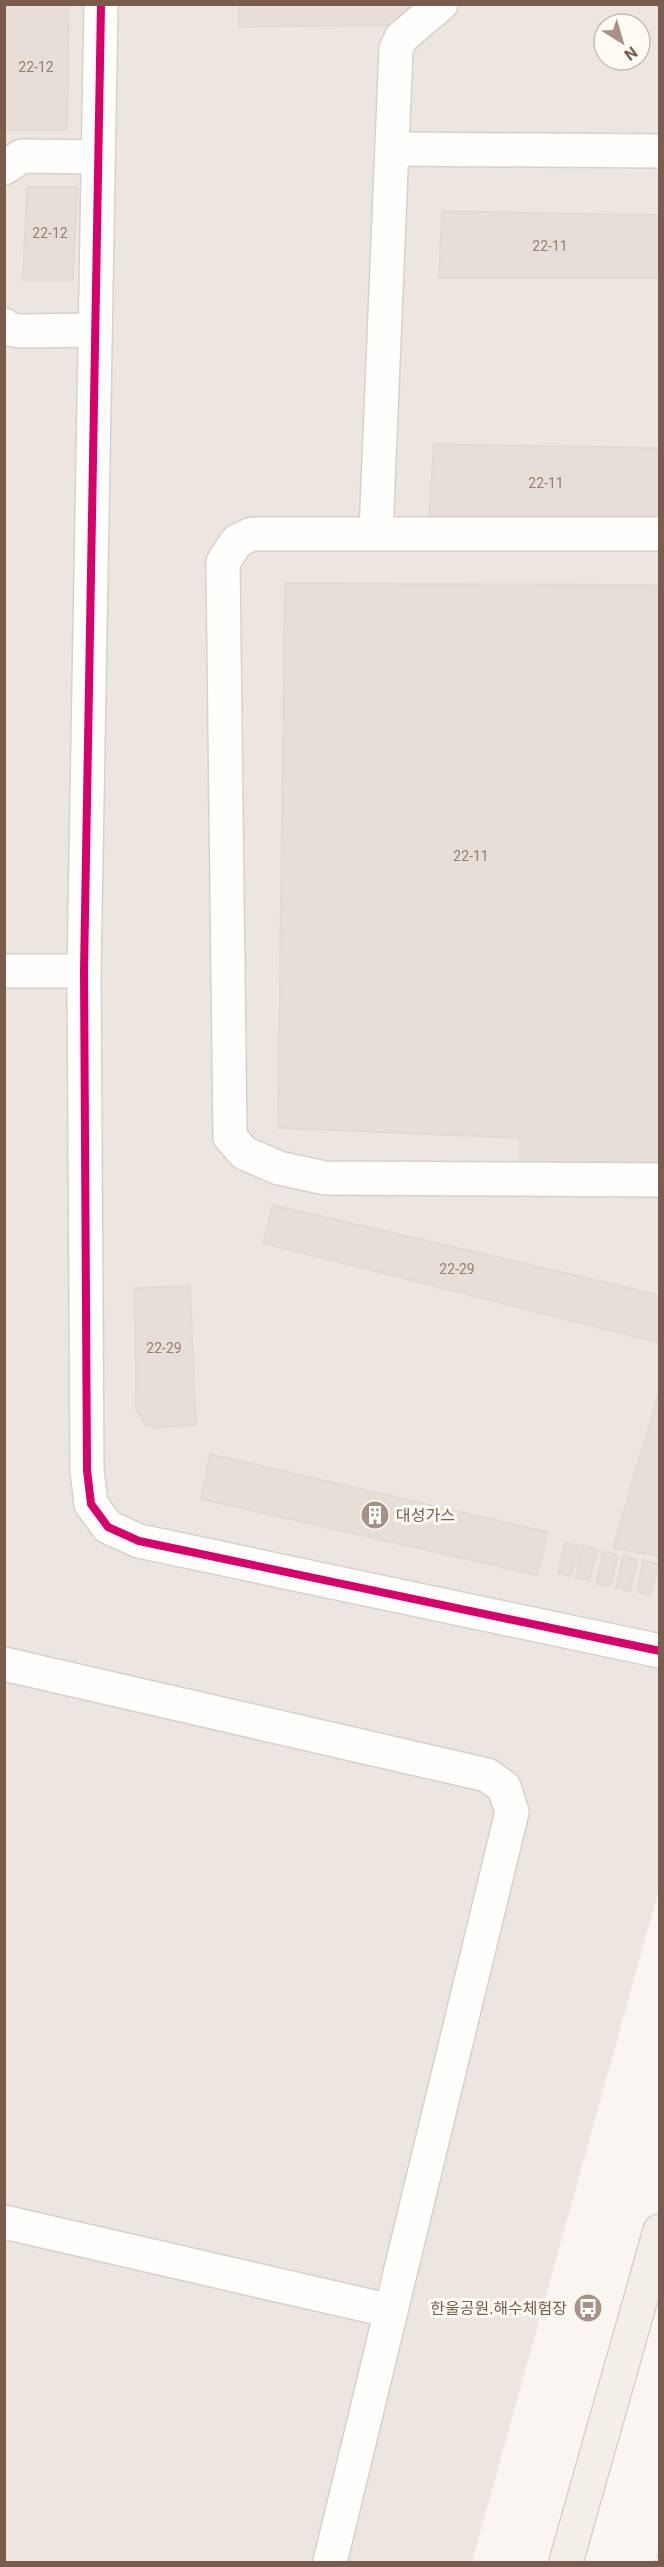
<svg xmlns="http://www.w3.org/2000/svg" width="664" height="2567" font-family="Roboto,'Noto Sans KR',sans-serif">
<rect width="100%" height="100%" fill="#f9f5f0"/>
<path fill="#ede5e0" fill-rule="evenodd" d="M5,5H659V1889L472,2562H5ZM604,24H640V60H604Z"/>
<g fill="#e6ded7" stroke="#e2d8d2" stroke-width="1.5">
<polygon points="4,4 69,4 67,130 4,130"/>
<polygon points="239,4 413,4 412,25 239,27"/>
<polygon points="27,187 77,187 73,280 23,280"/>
<polygon points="442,211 660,215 660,278 439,278"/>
<polygon points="434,444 660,448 660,522 429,518"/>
<polygon points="285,583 660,585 660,1166 520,1165 520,1138 278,1128"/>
<polygon points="273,1205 660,1295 660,1343 263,1243"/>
<polygon points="190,1286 196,1425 155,1428 145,1424 136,1409 135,1288"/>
<polygon points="660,1389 660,1555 659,1556 613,1548"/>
<polygon points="210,1454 548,1532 537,1575 201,1499"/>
<polygon points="565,1542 579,1546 571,1576 558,1574"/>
<polygon points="582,1545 597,1550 590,1580 575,1578"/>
<polygon points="603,1551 618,1556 610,1586 596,1584"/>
<polygon points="623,1555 637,1560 630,1591 616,1588"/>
<polygon points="643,1560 658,1564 650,1595 637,1592"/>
</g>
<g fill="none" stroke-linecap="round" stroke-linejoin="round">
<g stroke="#d7d1cb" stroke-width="36">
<g id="minor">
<polyline points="101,4 84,971 87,1470 91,1504 108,1527 139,1541 660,1651"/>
<polyline points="392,149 660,151"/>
<polyline points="4,168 22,156 98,157"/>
<polyline points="4,325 8,329 20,331 95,330"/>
<polyline points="376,533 396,49 401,38 441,4"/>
<polyline points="660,534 252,534 237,541 223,562 230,1137 244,1153 279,1168 325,1178 660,1180"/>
<polyline points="4,971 84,971"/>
<polyline points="4,1664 487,1775 504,1787 512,1812 330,2562"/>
<polyline points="4,2222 391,2311"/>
</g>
</g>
<g stroke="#dad1cc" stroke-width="36">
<polyline id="major" points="566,2562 660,2231"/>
</g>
<polyline stroke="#dcd5d0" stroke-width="4" stroke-dasharray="1.5 4.5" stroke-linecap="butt" points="656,2562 660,2547"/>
<use href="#minor" stroke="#fefefd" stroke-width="33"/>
<use href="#major" stroke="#f3eee8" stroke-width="33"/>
<g stroke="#fffaf3" stroke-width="11">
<polyline id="cycleway" points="101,4 84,971 87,1470 91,1504 108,1527 139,1541 660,1651"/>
</g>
<use href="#cycleway" stroke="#d6006c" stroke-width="8"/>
</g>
<defs>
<g id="building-disc" transform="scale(1.5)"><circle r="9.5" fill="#a69286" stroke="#fffaf3"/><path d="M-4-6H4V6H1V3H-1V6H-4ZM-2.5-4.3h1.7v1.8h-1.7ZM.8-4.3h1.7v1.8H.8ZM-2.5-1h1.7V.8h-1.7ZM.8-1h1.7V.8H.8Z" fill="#fff"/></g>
<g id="bus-disc" transform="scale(1.5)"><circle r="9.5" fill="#a69286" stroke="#fffaf3"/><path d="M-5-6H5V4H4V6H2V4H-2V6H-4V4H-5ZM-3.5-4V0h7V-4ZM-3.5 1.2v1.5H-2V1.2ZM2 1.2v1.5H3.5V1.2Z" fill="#fff"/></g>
</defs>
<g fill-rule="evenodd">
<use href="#building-disc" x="375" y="1515"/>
<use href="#bus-disc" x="588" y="2308"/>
</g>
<g text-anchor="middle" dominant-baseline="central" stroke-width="6" stroke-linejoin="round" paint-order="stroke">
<g font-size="14" fill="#977e72">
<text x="36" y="67">22-12</text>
<text x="50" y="233">22-12</text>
<text x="550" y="246">22-11</text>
<text x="546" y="483">22-11</text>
<text x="471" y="856">22-11</text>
<text x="457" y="1269">22-29</text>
<text x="164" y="1348">22-29</text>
</g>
<g font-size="16" fill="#7a5c4d" stroke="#fffaf3" text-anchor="start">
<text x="396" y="1515">대성가스</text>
<text x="567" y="2308" text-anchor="end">한울공원.해수체험장</text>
</g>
</g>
<rect width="664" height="2567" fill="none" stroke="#7a5c4d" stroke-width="12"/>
<g transform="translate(622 42) rotate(143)"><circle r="28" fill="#fffaf3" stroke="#cabbb1" stroke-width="1.5"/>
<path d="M0-4.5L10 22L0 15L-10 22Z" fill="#a69286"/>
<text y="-9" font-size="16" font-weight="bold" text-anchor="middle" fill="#7a5c4d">N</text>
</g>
</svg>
